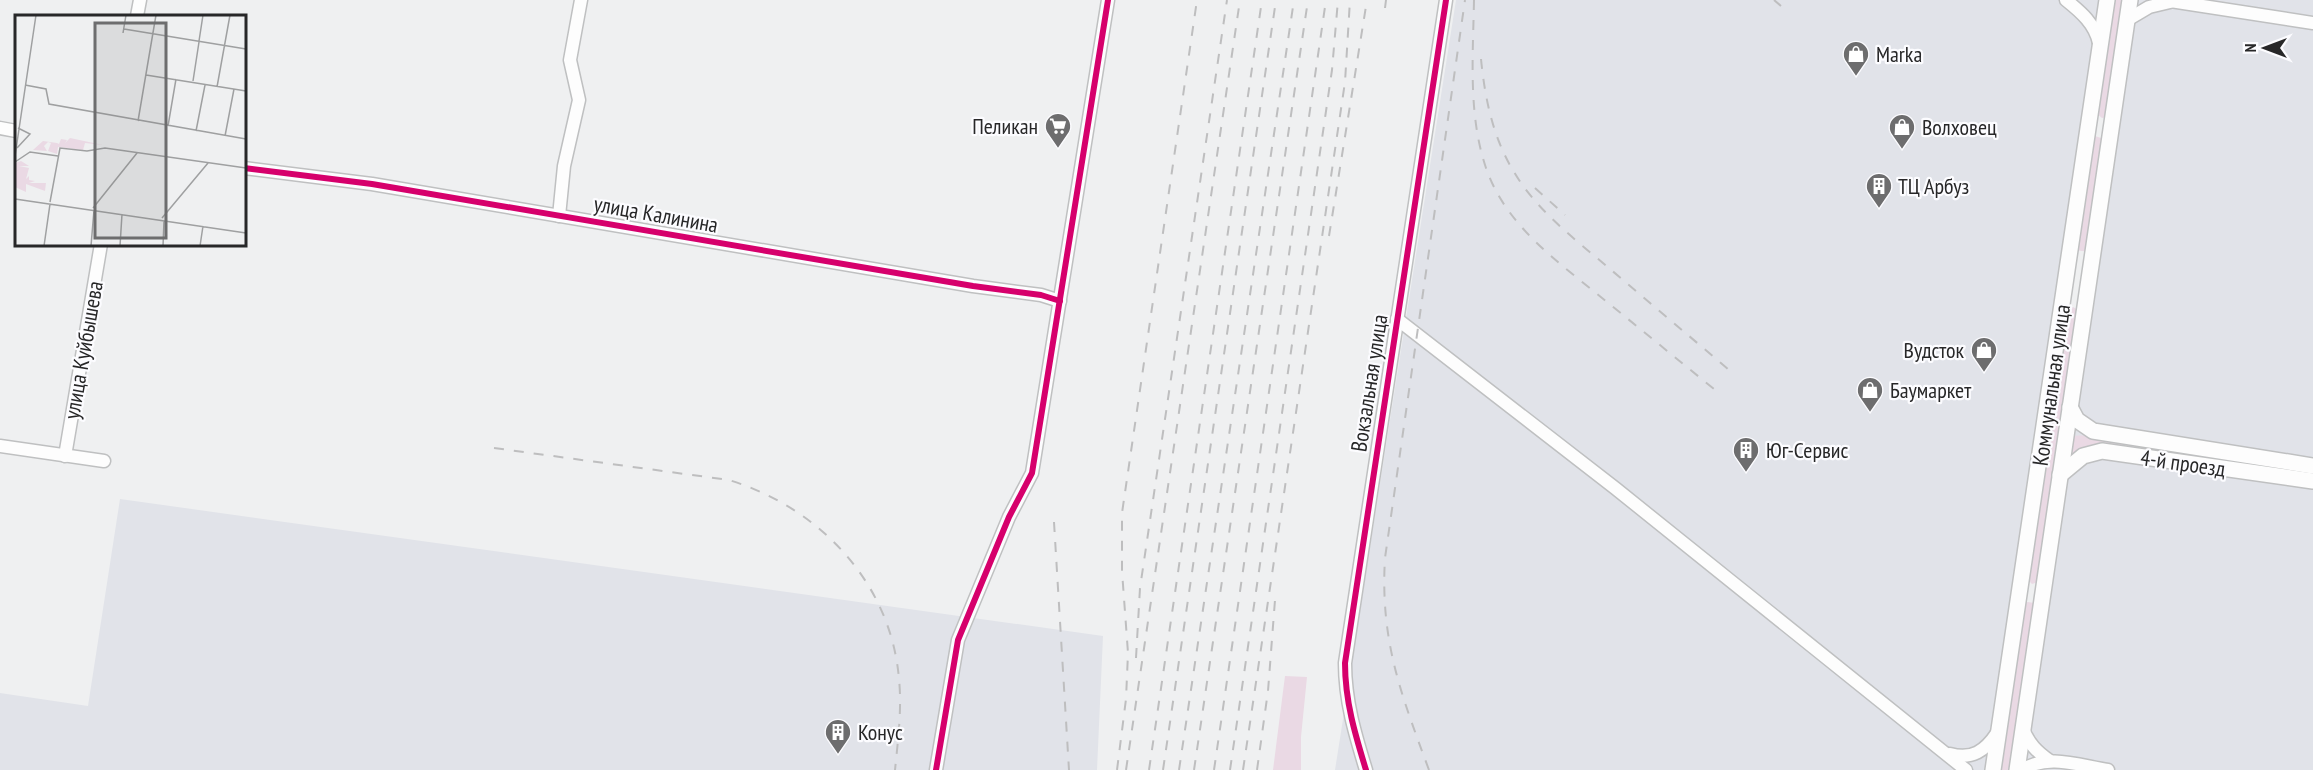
<svg xmlns="http://www.w3.org/2000/svg" width="2313" height="770" font-family="'PT Sans Narrow',sans-serif">
<rect width="100%" height="100%" fill="#eff0f1"/>
<g fill="#e1e3e9">
<polygon points="1456,0 2105,0 1989,770 1335,770"/>
<polygon points="2137,0 2313,0 2313,770 2024,770"/>
<polygon points="120,499 1103,636 1097,770 0,770 0,693 88,706"/>
</g>
<g fill="#ead9e4">
<polygon points="2111,0 2126,0 2106,117 2102,118 2096,113"/>
<polygon points="2095,136 2104,139 2089,252 2075,250 2092,138"/>
<polygon points="2073,307 2078,310 2038,582 2032,584 2028,580 2068,308"/>
<polygon points="2090,435 2313,473 2107,443 2084,449 2067,460 2071,436"/>
<polygon points="2028,602 2034,603 2014,770 1999,770 2024,603"/>
<polygon points="1285,676 1307,677 1301,737 1301,770 1273,770"/>
</g>
<g fill="none" stroke-linecap="round" stroke-linejoin="round">
<g stroke="#bfc0c1" stroke-width="15">
<g id="minor">
<path d="M2066,0C2081,12 2095,24 2099,43"/>
<polyline points="2164,0 2313,23"/>
<polyline points="137,16 140,0"/>
<polyline points="2127,20 2149,7 2170,2"/>
<polyline points="0,128 16,131"/>
<polyline points="244,168 372,184 973,286 1041,295 1060,301"/>
<polyline points="559,216 564,166 579,100 570,60 581,0"/>
<polyline points="1397,319 1615,488 1966,770"/>
<polyline points="0,446 104,461"/>
<polyline points="65,456 101,244"/>
<path d="M2023,729C2029,744 2037,752 2050,761"/>
<path d="M1950,754C1972,760 1985,751 1997,733"/>
<polyline points="936,770 958,640 1009,517 1032,473 1108,0"/>
<path d="M1366,770C1355,734 1345,701 1345,663L1446,0"/>
<path d="M2023,770C2047,753 2081,766 2108,770"/>
</g>
</g>
<g stroke="#bfc0c1" stroke-width="18">
<g id="major">
<polyline points="2070,407 2077,420 2093,431 2313,466"/>
<polyline points="2060,475 2083,456 2102,451 2313,481"/>
<polyline points="1993,770 2107,0"/>
<polyline points="2017,770 2130,0"/>
</g>
</g>
<use href="#minor" stroke="#fdfdfd" stroke-width="12"/>
<use href="#major" stroke="#fdfdfd" stroke-width="15"/>
<g stroke="#bebebf" stroke-width="2" stroke-dasharray="10 10" stroke-linecap="butt">
<path d="M1474,0C1473,56 1468,115 1486,168C1506,227 1561,264 1607,302C1643,331 1678,360 1714,389"/>
<polyline points="1774,0 1781,6"/>
<polyline points="1385,8 1386,0"/>
<path d="M1481,59C1485,99 1493,138 1514,172C1537,211 1576,240 1610,269C1649,302 1689,336 1728,369"/>
<polyline points="1535,188 1565,215"/>
<polyline points="1329,236 1367,0"/>
<path d="M494,448L729,480C820,508 891,583 899,679C902,709 898,740 895,770"/>
<polyline points="1054,522 1069,770"/>
<polyline points="1136,658 1140,588 1227,0"/>
<polyline points="1117,770 1126,699 1128,653 1122,571 1122,513 1197,0"/>
<polyline points="1126,770 1240,0"/>
<polyline points="1149,770 1262,0"/>
<polyline points="1163,770 1276,0"/>
<polyline points="1179,770 1294,0"/>
<polyline points="1194,770 1308,0"/>
<polyline points="1214,770 1326,0"/>
<polyline points="1230,770 1332,70 1338,0"/>
<polyline points="1243,770 1345,82 1350,0"/>
<polyline points="1257,770 1268,691 1275,600"/>
<path d="M1429,770C1401,694 1380,641 1385,558L1465,0"/>
</g>
<g stroke="#fcfcff" stroke-width="10">
<g id="cycleway">
<polyline points="244,168 372,184 973,286 1041,295 1060,301"/>
<polyline points="936,770 958,640 1009,517 1032,473 1108,0"/>
<path d="M1366,770C1355,734 1345,701 1345,663L1446,0"/>
</g>
</g>
<use href="#cycleway" stroke="#d6006c" stroke-width="6"/>
</g>
<defs>
<g id="shop-pin" transform="scale(1.35)"><path d="M0 17L-7.5 6A9.5 9.5 0 1 1 7.5 6Z" fill="#6d6d6e" stroke="#fcfcff"/><path d="M-5-2.5h2.3a2.7 3.5 0 0 1 5.4 0H5L5.5 6h-11ZM-1.5-2.5h3a1.5 2.3 0 0 0-3 0Z" fill="#fff"/></g>
<g id="supermarket-pin" transform="scale(1.35)"><path d="M0 17L-7.5 6A9.5 9.5 0 1 1 7.5 6Z" fill="#6d6d6e" stroke="#fcfcff"/><path d="M-6-5.5h2.5l.6 2H6L4.5 2H-2.5L-4.4-4H-6ZM-1.5 3.2a1.3 1.3 0 1 0 .1 0ZM3 3.2a1.3 1.3 0 1 0 .1 0Z" fill="#fff"/></g>
<g id="building-pin" transform="scale(1.35)"><path d="M0 17L-7.5 6A9.5 9.5 0 1 1 7.5 6Z" fill="#6d6d6e" stroke="#fcfcff"/><path d="M-4-6H4V6H1V3H-1V6H-4ZM-2.5-4.3h1.7v1.8h-1.7ZM.8-4.3h1.7v1.8H.8ZM-2.5-1h1.7V.8h-1.7ZM.8-1h1.7V.8H.8Z" fill="#fff"/></g>
</defs>
<g fill-rule="evenodd">
<use href="#shop-pin" x="1856" y="54"/>
<use href="#supermarket-pin" x="1058" y="126"/>
<use href="#shop-pin" x="1902" y="127"/>
<use href="#building-pin" x="1879" y="186"/>
<use href="#shop-pin" x="1984" y="350"/>
<use href="#shop-pin" x="1870" y="390"/>
<use href="#building-pin" x="1746" y="450"/>
<use href="#building-pin" x="838" y="732"/>
</g>
<g text-anchor="middle" dominant-baseline="central" stroke-width="4.5" stroke-linejoin="round" paint-order="stroke">
<g font-size="22" fill="#272728" stroke="#fcfcff" text-anchor="start">
<text x="1876" y="54">Marka</text>
<text x="1038" y="126" text-anchor="end">Пеликан</text>
<text x="1922" y="127">Волховец</text>
<text x="1898" y="186">ТЦ Арбуз</text>
<text x="1964" y="350" text-anchor="end">Вудсток</text>
<text x="1890" y="390">Баумаркет</text>
<text x="1766" y="450">Юг-Сервис</text>
<text x="858" y="732">Конус</text>
</g>
<g font-size="22" fill="#272728" stroke="#fcfcff">
<text transform="translate(656 214) rotate(10)">улица Калинина</text>
<text transform="translate(83 350) rotate(-80)">улица Куйбышева</text>
<text transform="translate(1369 383) rotate(-81)">Вокзальная улица</text>
<text transform="translate(2051 385) rotate(-82)">Коммунальная улица</text>
<text transform="translate(2183 463) rotate(8)">4-й проезд</text>
</g>
</g>
<g transform="translate(15 15)">
<rect width="231" height="231" fill="#eff0f1"/>
<path d="M55,123L88,130L70,128L68,135L43,132L42,139L33,136L36,128L33,127L29,131L32,136L18,135L28,126L42,128L44,129L46,124L52,125L50,128ZM6,146L14,151H4L14,153L11,164L14,161V165L20,166L14,168H31L30,176L11,169V177L0,172V148Z" fill="#ead9e4"/>
<path fill="none" stroke="#9fa0a1" stroke-width="1.5" d="M109,14L231,34M108,18L111,0M184,26L188,0M131,60L231,76M178,66L184,27M10,70L31,74L34,89L231,124M202,72L215,0M123,106L141,0M153,111L161,64M181,116L190,70M210,121L219,74M2,133L15,119L3,113M0,141L21,0M0,147L15,137L43,141M0,184L231,218M35,187L45,133L72,136L90,133L231,153M78,193L122,138M147,203L193,148M29,231L35,189M76,231L79,195M105,231L107,199M148,231L149,206M185,231L188,211"/>
<path fill="#6d6d6e" fill-opacity="0.15" stroke="#6d6d6e" stroke-width="3" d="M80,8H151V223H80Z"/>
<rect width="231" height="231" fill="none" stroke="#272728" stroke-width="3"/>
</g>
<g transform="translate(2265 48) rotate(270)" stroke="#fcfcff" stroke-width="4.5" paint-order="stroke">
<path d="M0-4.5L10 22L0 15L-10 22Z" fill="#272728"/>
<text y="-9" font-size="16" font-weight="bold" text-anchor="middle" fill="#272728">N</text>
</g>
</svg>
